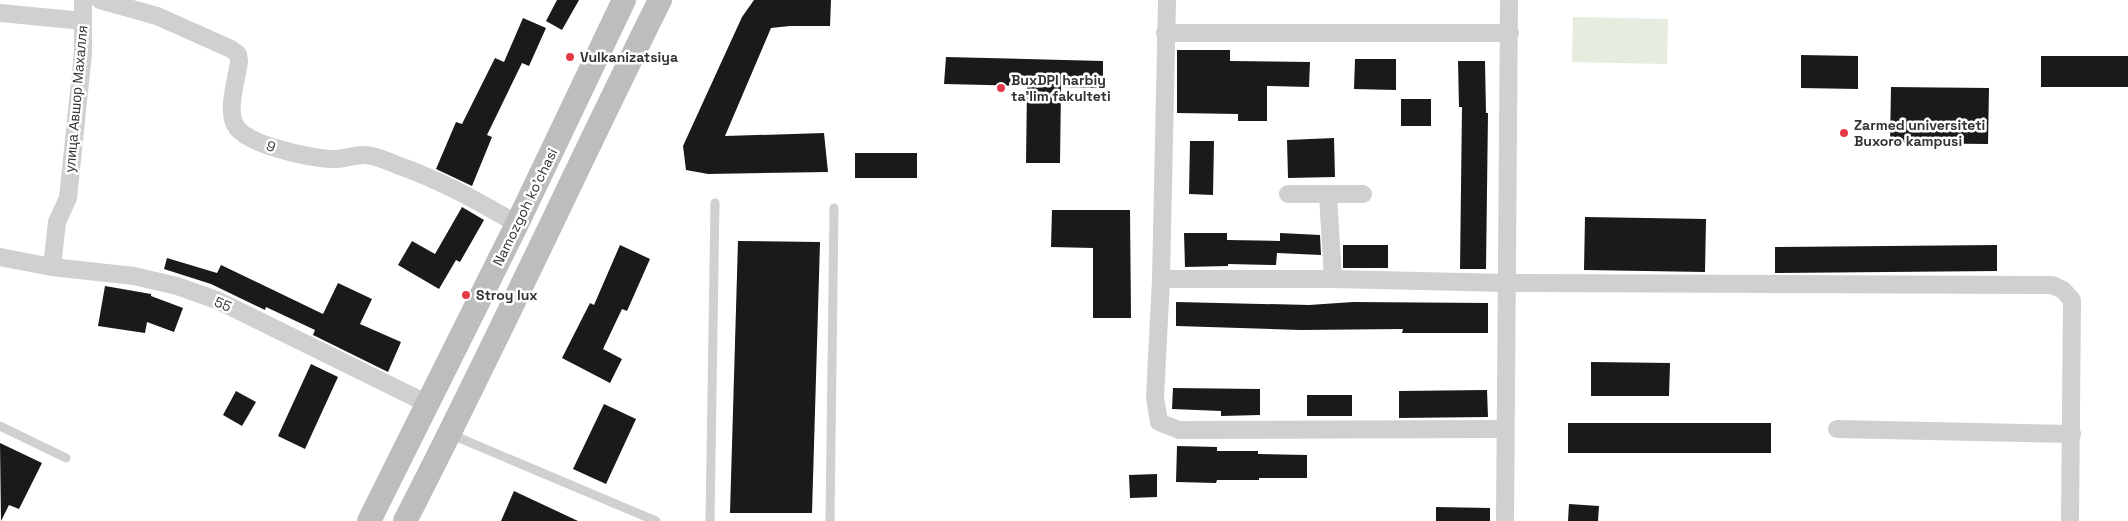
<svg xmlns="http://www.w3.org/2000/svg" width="2128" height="521" font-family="'Space Grotesk',sans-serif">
<rect width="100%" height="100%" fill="#fff"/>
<polygon fill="#e6ecdf" points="1573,17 1668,19 1667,64 1572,62"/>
<g fill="#1a1a1a">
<polygon points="557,0 579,0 562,30 546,21"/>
<polygon points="754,0 831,0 830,26 790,26 771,28 725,136 824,133 828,172 708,174 686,170 683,146 742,17"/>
<polygon points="523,18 546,28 529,66 522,63 487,135 492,137 472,186 436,169 456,122 462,124 495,58 504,62"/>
<polygon points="1177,50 1230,50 1230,61 1310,62 1309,87 1267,86 1267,121 1238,121 1238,114 1177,113"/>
<polygon points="1801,55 1858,56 1858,89 1801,88"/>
<rect x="2041" y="56" width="87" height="31"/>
<polygon points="946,57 1103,61 1103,88 1061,87 1060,163 1026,163 1027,86 944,84"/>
<polygon points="1355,59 1396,59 1396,90 1354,89"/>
<polygon points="1458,61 1485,61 1486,113 1488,113 1486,269 1460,269 1462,107 1459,107"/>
<polygon points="1891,87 1989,88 1988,144 1890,143"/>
<rect x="1401" y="99" width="30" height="27"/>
<polygon points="1334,138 1335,177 1288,178 1287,140"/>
<polygon points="1190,141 1214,141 1213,195 1189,194"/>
<rect x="855" y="153" width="62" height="25"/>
<polygon points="462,207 484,220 460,262 456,260 439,289 398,265 412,241 435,254"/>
<polygon points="1052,210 1130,210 1131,318 1093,318 1093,248 1051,247"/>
<polygon points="1585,217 1706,219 1705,272 1584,270"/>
<polygon points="1184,233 1227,233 1227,240 1280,241 1280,233 1320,235 1321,255 1277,253 1276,265 1228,264 1228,266 1185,267"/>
<polygon points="738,241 820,242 812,513 730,513"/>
<polygon points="620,245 650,259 627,311 622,309 603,349 622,359 610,383 562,358 590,303 594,305"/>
<rect x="1343" y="245" width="45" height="23"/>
<polygon points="1997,245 1997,271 1775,273 1775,247"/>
<polygon points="167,258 217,273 221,265 323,314 338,283 372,299 360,324 401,342 388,372 313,335 315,330 266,307 265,310 211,284 164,269"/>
<polygon points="105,286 151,294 151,296 183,308 174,332 147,322 145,333 98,326"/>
<polygon points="1176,302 1309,305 1353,302 1488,303 1488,333 1402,333 1403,329 1300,330 1176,326"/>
<polygon points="1591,362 1670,363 1669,396 1591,396"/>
<polygon points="311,364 338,377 305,449 278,436"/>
<polygon points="1173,388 1260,389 1260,415 1221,416 1221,411 1172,409"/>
<polygon points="1487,390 1488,417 1399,418 1399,391"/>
<polygon points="236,391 256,402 242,426 223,415"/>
<rect x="1307" y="395" width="45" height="21"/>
<polygon points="604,404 636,419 606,484 573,469"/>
<rect x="1568" y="423" width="203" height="30"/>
<polygon points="0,443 42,463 19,509 9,505 1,521"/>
<polygon points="1177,446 1217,447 1217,451 1258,451 1258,454 1307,455 1307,478 1259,478 1259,480 1217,480 1216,483 1176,482"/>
<polygon points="1157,474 1157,497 1130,498 1129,475"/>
<polygon points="514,491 578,521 501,521"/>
<polygon points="1569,504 1599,506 1598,521 1568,521"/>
<polygon points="1436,507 1490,508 1490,521 1436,521"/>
</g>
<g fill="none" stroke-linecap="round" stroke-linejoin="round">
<g stroke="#d0d0d0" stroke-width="9">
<polyline points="0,426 66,458"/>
<polyline points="450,434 656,521"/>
<polyline points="710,521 715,203"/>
<polyline points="830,521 834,208"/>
</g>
<g stroke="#d0d0d0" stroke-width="18">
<path d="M100,0L157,16L231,49L238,54L239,61C237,80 225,112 237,128C252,146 307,157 330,159C341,160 353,155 364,155C375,155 387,161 397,165C440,180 478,201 517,224"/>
<polyline points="1167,0 1161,279 1333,279 1507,283 2052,285 2063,290 2072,300 2070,521"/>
<polyline points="0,13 83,21"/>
<polyline points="1165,33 1510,33"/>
<polyline points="1288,194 1363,194"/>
<polyline points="1328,195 1333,279"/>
<polyline points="0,257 52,267 134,276 177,286 219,301 428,404"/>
<polyline points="52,267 57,222 68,198 83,53 83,0"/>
<polyline points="1161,279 1155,397 1159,422 1179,430 1505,429"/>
<polyline points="1837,429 2072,434"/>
<polyline points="1505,521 1509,0"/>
</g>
<g stroke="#bdbdbd" stroke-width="24">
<polyline points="369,521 517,224 624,0"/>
<path d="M405,521C494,349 574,173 660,0"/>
</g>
</g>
<g fill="#e63946" stroke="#fff" stroke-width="2">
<circle cx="570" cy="57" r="5"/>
<circle cx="1001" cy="88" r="5"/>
<circle cx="1844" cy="133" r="5"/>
<circle cx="466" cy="295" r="5"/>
</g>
<g text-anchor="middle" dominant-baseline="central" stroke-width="5" stroke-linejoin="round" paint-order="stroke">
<g font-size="14" font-weight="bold" fill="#333" stroke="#fff" text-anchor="start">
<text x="580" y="57">Vulkanizatsiya</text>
<text x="1011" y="80">BuxDPI harbiy<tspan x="1011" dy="16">ta'lim fakulteti</tspan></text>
<text x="1854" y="125">Zarmed universiteti<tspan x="1854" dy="16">Buxoro kampusi</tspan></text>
<text x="476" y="295">Stroy lux</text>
</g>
<g font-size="14" fill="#333" stroke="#fff">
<text transform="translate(76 99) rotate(-85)">улица Авшор Махалля</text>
<text transform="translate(271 146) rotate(21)">9</text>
<text transform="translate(525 207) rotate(-64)">Namozgoh ko'chasi</text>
<text transform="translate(223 304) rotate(24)">55</text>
</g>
</g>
</svg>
